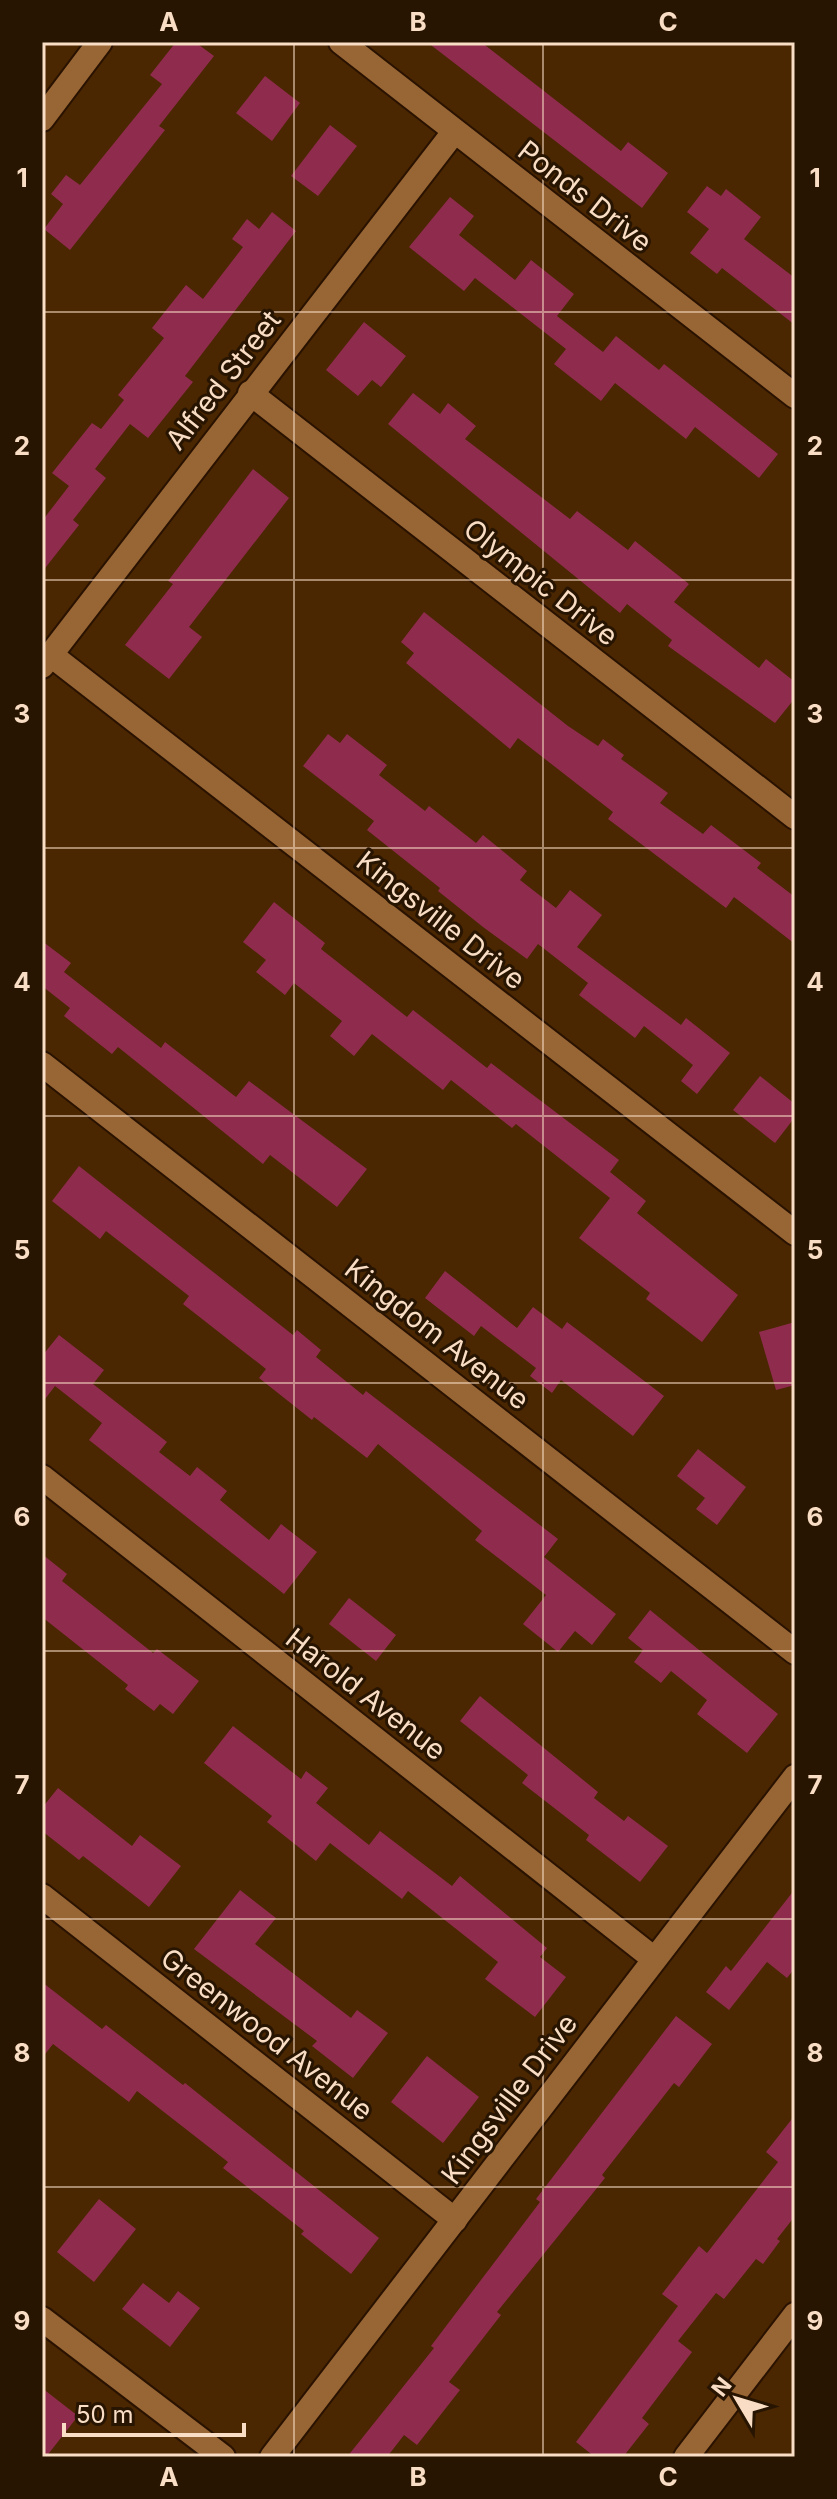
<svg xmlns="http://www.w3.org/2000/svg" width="837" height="2499" font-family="Inter,sans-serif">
<rect width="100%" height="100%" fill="#4a2700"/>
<g fill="#8f2b4d">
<polygon points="176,42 195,42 214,56 159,126 165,130 70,250 44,229 63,204 51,194 66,175 80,185 162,84 150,75"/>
<polygon points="427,42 481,42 621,151 628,142 668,173 642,208"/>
<polygon points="265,76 300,103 272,141 236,113"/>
<polygon points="330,125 357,146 318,196 291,176"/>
<polygon points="707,186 721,196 726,189 761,217 744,239 795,278 795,325 722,268 717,274 690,253 709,229 687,212"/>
<polygon points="450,197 474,216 459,235 515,280 531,260 574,294 557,316 603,352 616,336 659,370 664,364 778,454 759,478 695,427 686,439 615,383 601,401 554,364 566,349 475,278 464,291 409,247"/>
<polygon points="272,212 296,231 185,376 193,382 148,438 130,424 95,469 106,478 73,520 79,525 42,572 42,521 69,486 52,473 92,423 101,429 124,400 118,395 164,338 152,328 186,285 203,299 243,247 232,239 247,219 259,229"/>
<polygon points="364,322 406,356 381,387 372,380 358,396 326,370"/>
<polygon points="413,393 440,414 448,403 476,426 465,439 570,519 577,511 628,550 635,541 689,584 674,602 759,668 766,659 795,682 795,698 775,723 668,646 672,640 627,604 620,613 388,424"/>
<polygon points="253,469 289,498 189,627 202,637 169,679 125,645 173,584 168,581"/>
<polygon points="424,612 568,726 598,746 603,739 624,755 621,759 668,793 660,803 703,834 711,825 761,863 757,868 795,897 795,944 734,897 726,908 608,819 613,812 518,738 510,749 406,663 414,653 401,642"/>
<polygon points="328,734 340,743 347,734 387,765 379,775 425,811 429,806 476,843 483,835 527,871 520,880 556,908 570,890 602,915 577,947 681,1025 686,1018 730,1053 697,1094 681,1081 693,1065 644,1026 635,1038 579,995 588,983 538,944 527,959 483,927 438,891 440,888 367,830 374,821 303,766"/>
<polygon points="274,902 325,943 321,949 407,1017 413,1010 487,1068 491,1063 619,1160 610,1172 646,1201 637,1213 738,1295 702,1342 646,1299 650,1293 579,1238 610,1198 516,1124 512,1128 451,1080 443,1090 372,1034 354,1056 330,1036 342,1021 294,983 285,995 256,972 266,960 243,942"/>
<polygon points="42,941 71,963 64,972 161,1048 165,1042 236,1097 249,1081 367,1169 337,1207 270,1155 263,1164 118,1047 112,1054 64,1016 70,1008 42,986"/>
<polygon points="760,1076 795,1104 795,1117 775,1143 733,1110"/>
<polygon points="79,1166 293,1335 297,1330 321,1350 316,1357 363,1395 366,1391 558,1539 544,1557 616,1614 592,1645 575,1631 558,1652 523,1624 546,1595 475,1540 482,1531 378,1444 367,1458 314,1417 312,1420 259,1378 266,1369 183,1304 189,1296 106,1231 100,1239 52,1201"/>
<polygon points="445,1271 517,1328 533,1307 562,1329 567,1322 664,1396 633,1436 561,1380 552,1393 530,1376 536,1368 481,1326 474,1336 425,1298"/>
<polygon points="795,1322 795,1385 776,1390 759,1332"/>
<polygon points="59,1335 104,1370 93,1384 167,1442 159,1452 190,1476 197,1467 227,1491 220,1500 269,1540 281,1524 317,1552 284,1594 89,1440 102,1423 55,1386 42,1403 42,1356"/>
<polygon points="698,1449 746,1487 717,1525 696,1509 705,1498 677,1476"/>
<polygon points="42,1554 67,1574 62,1581 153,1653 157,1649 199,1681 173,1714 160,1704 154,1711 125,1689 128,1685 42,1617"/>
<polygon points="349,1598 396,1635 376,1661 329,1624"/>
<polygon points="650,1610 778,1714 747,1753 697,1714 707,1700 671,1671 661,1683 634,1662 643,1650 628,1638"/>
<polygon points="480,1696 598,1792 594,1798 624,1821 628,1816 668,1846 640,1882 586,1840 589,1835 522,1783 528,1775 460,1721"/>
<polygon points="233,1726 301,1779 306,1771 328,1788 316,1803 369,1845 380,1831 452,1886 460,1876 547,1948 540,1957 566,1977 535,2017 485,1979 498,1962 408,1891 402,1899 330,1843 316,1861 267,1822 272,1816 204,1763"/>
<polygon points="58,1788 132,1846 140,1835 181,1866 149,1907 83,1856 79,1860 42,1831 42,1808"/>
<polygon points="795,1889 795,1968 787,1978 767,1962 729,2010 706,1992 726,1966 731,1971"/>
<polygon points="240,1890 276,1918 255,1944 351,2018 357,2010 388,2033 353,2078 312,2046 317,2041 194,1949"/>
<polygon points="42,1982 102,2029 106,2025 183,2085 185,2083 379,2238 351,2274 301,2234 304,2231 223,2168 228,2162 137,2091 129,2102 53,2044 42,2058"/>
<polygon points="676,2016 712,2044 679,2087 674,2083 602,2175 605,2178 497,2312 501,2315 449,2382 460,2390 417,2445 404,2435 387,2457 347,2457 434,2348 431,2346 540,2202 536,2199"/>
<polygon points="427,2056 479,2097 443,2143 391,2102"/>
<polygon points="795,2115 795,2216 777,2239 780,2241 763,2264 756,2259 724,2299 716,2293 678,2341 692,2352 642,2418 649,2424 623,2457 595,2457 576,2442 678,2306 662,2294 699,2246 707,2253 778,2162 766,2152"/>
<polygon points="99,2199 136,2229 94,2282 57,2252"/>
<polygon points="143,2283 169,2303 178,2291 200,2308 170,2347 122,2309"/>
<polygon points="42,2388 78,2416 46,2457 42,2457"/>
</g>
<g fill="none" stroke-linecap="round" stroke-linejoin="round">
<g stroke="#2a1200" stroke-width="28">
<g id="minor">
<polyline points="341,42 795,396"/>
<polyline points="42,119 100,42"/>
<polyline points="250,393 795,817"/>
<polyline points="51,655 795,1233"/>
<polyline points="42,666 454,132"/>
<polyline points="42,1064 795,1652"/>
<polyline points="42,1477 653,1958"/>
<polyline points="42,1896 455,2220"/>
<polyline points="42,2319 223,2457"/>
<polyline points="272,2457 795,1777"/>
<polyline points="686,2457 795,2315"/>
</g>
</g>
<use href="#minor" stroke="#986634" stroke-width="24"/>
</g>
<path fill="none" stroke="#f9ddc4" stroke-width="2" stroke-opacity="0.55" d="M294,42V2457M543,42V2457M42,312H795M42,580H795M42,848H795M42,1116H795M42,1383H795M42,1651H795M42,1919H795M42,2187H795"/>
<g text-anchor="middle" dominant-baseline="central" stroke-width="6" stroke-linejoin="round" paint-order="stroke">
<g font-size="28" fill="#f9ddc4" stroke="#271401">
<text transform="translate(585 196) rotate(38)">Ponds Drive</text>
<text transform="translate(223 380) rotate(-52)">Alfred Street</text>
<text transform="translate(541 582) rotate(38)">Olympic Drive</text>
<text transform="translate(441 920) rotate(38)">Kingsville Drive</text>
<text transform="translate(437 1334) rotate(38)">Kingdom Avenue</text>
<text transform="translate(366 1694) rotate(38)">Harold Avenue</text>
<text transform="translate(267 2034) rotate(38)">Greenwood Avenue</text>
<text transform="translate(509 2099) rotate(-53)">Kingsville Drive</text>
</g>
</g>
<rect width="837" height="2499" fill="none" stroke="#271401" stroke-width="88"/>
<g transform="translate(737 2399) rotate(308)" stroke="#271401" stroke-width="6" paint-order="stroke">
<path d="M0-6L14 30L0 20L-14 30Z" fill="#f9ddc4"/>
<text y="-12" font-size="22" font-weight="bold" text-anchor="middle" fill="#f9ddc4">N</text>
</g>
<path d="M64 2423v12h180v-12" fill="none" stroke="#f9ddc4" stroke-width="4"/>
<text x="76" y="2423" font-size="24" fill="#f9ddc4" stroke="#271401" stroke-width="6" paint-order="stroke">50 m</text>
<rect x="44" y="44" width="749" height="2411" fill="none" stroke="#f9ddc4" stroke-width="3"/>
<g font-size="26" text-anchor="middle" font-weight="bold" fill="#f9ddc4">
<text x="169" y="31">A</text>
<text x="418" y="31">B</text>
<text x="668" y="31">C</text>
<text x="22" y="187">1</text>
<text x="815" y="187">1</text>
<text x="22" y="455">2</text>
<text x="815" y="455">2</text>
<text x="22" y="723">3</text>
<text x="815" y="723">3</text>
<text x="22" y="991">4</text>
<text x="815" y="991">4</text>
<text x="22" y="1259">5</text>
<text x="815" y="1259">5</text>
<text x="22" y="1526">6</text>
<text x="815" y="1526">6</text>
<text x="22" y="1794">7</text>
<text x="815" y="1794">7</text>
<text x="22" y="2062">8</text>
<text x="815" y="2062">8</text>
<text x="22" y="2330">9</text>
<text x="815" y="2330">9</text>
<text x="169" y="2486">A</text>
<text x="418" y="2486">B</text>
<text x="668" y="2486">C</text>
</g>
</svg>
